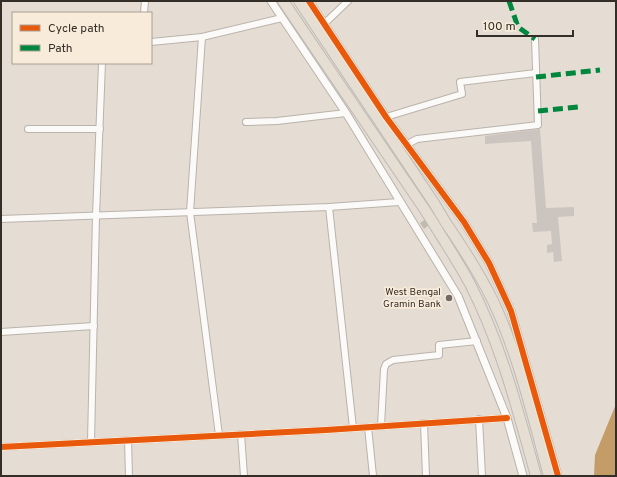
<svg xmlns="http://www.w3.org/2000/svg" width="617" height="477" font-family="Overpass,sans-serif">
<rect width="100%" height="100%" fill="#e5ddd4"/>
<polygon fill="#c49c67" points="616,404 616,476 594,476 595,455"/>
<polygon fill="#ccc5bf" points="540,129 546,208 574,207 574,216 558,217 562,261 554,262 553,252 547,253 547,245 552,244 551,231 533,232 532,223 537,223 531,141 485,144 485,136"/>
<g fill="none" stroke-linecap="round" stroke-linejoin="round">
<polyline stroke="#c1bab1" stroke-width="7" stroke-dasharray="7 3.5" stroke-linecap="butt" points="422,226 442,212"/>
<g stroke="#b9b3ab" stroke-width="8">
<g id="minor">
<polyline points="144,13 145,1"/>
<polyline points="324,24 348,1"/>
<polyline points="202,37 190,212 219,435"/>
<polyline points="151,42 202,37 282,18"/>
<polyline points="386,117 462,94 460,82 536,73"/>
<polyline points="246,122 277,121 346,113"/>
<polyline points="28,129 100,129"/>
<polyline points="406,145 417,139 538,125 535,39"/>
<polyline points="329,207 353,428"/>
<polyline points="1,219 329,207 399,202"/>
<polyline points="1,332 94,326"/>
<polyline points="479,419 482,476"/>
<polyline points="424,423 426,476"/>
<polyline points="381,426 384,369 386,364 393,360 439,355 439,345 477,341"/>
<polyline points="368,427 373,476"/>
<polyline points="241,434 244,476"/>
<polyline points="128,440 129,476"/>
<polyline points="91,442 96,216 102,63"/>
<polyline points="1,447 326,430 507,418"/>
</g>
</g>
<g stroke="#b9b3ab" stroke-width="9">
<g id="tertiary">
<polyline points="271,1 346,113 458,296 507,418 523,476"/>
<polyline points="309,1 386,117 464,222 489,263 511,311 558,476"/>
</g>
</g>
<g stroke="#bdbab5" stroke-width="12">
<g id="trunk">
<polyline points="283,1 425,210"/>
<polyline points="299,1 434,203"/>
<path d="M446,223C463,248 480,274 493,301C519,356 533,418 549,476"/>
<path d="M437,229C448,247 460,265 470,284C501,344 518,411 536,476"/>
</g>
</g>
<use href="#minor" stroke="#fbfaf9" stroke-width="6"/>
<use href="#tertiary" stroke="#fbfaf9" stroke-width="7"/>
<use href="#trunk" stroke="#e6ded3" stroke-width="10"/>
<g stroke="#bdbab5" stroke-width="12" stroke-linecap="butt">
<g id="trunk-bridge">
<polyline points="434,203 446,223"/>
<polyline points="425,210 437,229"/>
</g>
</g>
<use href="#trunk-bridge" stroke="#e6ded3" stroke-width="10"/>
<g stroke="#00873e" stroke-width="5" stroke-dasharray="10 5" stroke-linecap="butt">
<polyline points="509,1 518,27 535,39"/>
<polyline points="536,77 600,70"/>
<polyline points="538,111 578,107"/>
</g>
<g stroke="#f9ebda" stroke-width="8">
<g id="cycleway">
<polyline points="309,1 386,117 464,222 489,263 511,311 558,476"/>
<polyline points="1,447 326,430 507,418"/>
</g>
</g>
<use href="#cycleway" stroke="#e8590c" stroke-width="6"/>
</g>
<circle fill="#716b64" stroke="#f9ebda" stroke-width="1.5" cx="449" cy="298" r="4"/>
<g text-anchor="middle" dominant-baseline="central" stroke-width="3.5" stroke-linejoin="round" paint-order="stroke">
<g font-size="10" fill="#332e27" stroke="#f9ebda" text-anchor="end">
<text x="441" y="292">West Bengal<tspan x="441" dy="12">Gramin Bank</tspan></text>
</g>
</g>
<rect width="617" height="477" fill="none" stroke="#332e27" stroke-width="4"/>
<rect x="12" y="12" width="140" height="52" fill="#f9ebda" stroke="#aa9f92"/>
<rect x="20" y="25" width="20" height="6" fill="#e8590c" stroke="#aa9f92"/>
<text x="48" y="32" font-size="12" fill="#332e27">Cycle path</text>
<rect x="20" y="45" width="20" height="6" fill="#00873e" stroke="#aa9f92"/>
<text x="48" y="52" font-size="12" fill="#332e27">Path</text>
<path d="M477 30v6h96v-6" fill="none" stroke="#332e27" stroke-width="2"/>
<text x="483" y="30" font-size="12" fill="#332e27" stroke="#f9ebda" stroke-width="3" paint-order="stroke">100 m</text>
</svg>
